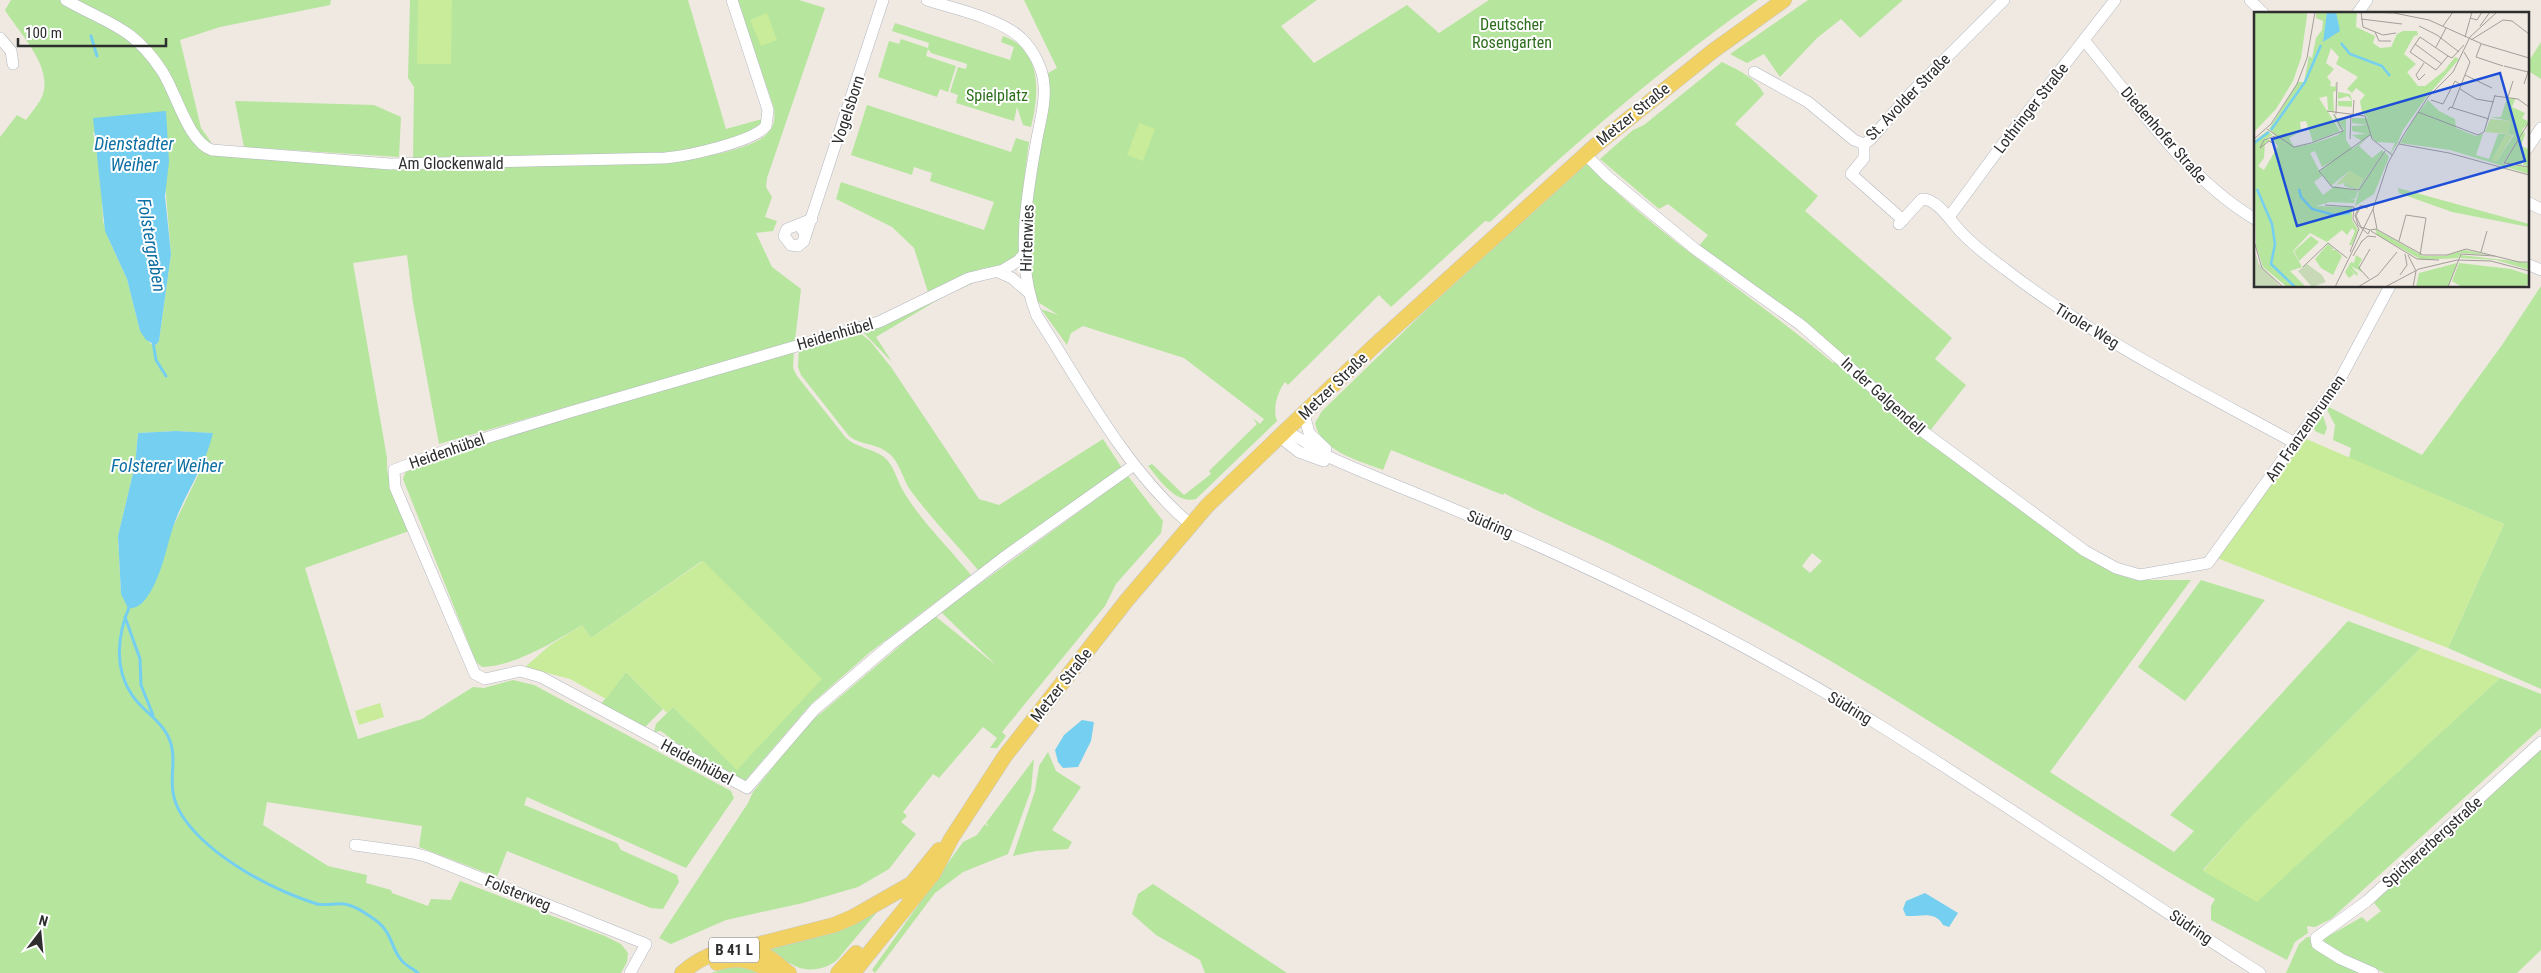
<svg xmlns="http://www.w3.org/2000/svg" width="2541" height="973" font-family="'Roboto Condensed',sans-serif">
<rect width="100%" height="100%" fill="#efe9e1"/>
<g fill="#b6e59e" fill-rule="evenodd">
<path d="M11,0H331L330,5L220,27L180,40L201,128L211,142L202,151L423,168L650,164C676,162 752,152 768,133C775,125 775,117 774,108L737,0H799L825,8L767,178L766,187L772,197L765,217L777,221L773,231L756,233L772,267L801,289L795,341L439,444L413,303L407,255L353,263L387,458V469L391,489L409,531L305,568L358,739L422,719L473,687L484,688L513,680L534,685L731,791L734,798L686,868L527,797L524,805L617,843L621,850L677,875L679,882L663,909L651,908L507,851L497,877L419,847L422,826L267,802L263,825L328,866L367,875L366,883L391,890L392,893L428,906L431,899L451,900L460,881L605,936L621,944L628,953L627,962L621,973H0V137L17,115L26,120C31,113 40,103 43,94C52,65 19,33 5,10ZM93,132L165,183L171,254L159,341L156,345L151,344L140,331L127,279L110,242L103,221L101,178ZM176,431L212,433L201,469L171,531L158,576L121,594L118,536L135,465L138,433Z"/>
<path d="M410,0H688L726,129L762,119L761,115L765,114L764,121C718,160 613,155 554,156C507,157 460,158 413,159L414,87L408,78Z"/>
<path d="M1024,0H1317L1281,26L1314,63L1407,5L1439,33L1489,0H1758C1663,67 1575,143 1490,222L1485,221L1391,307L1379,295L1288,385L1285,382C1278,391 1272,409 1277,421L1196,499C1175,504 1160,480 1148,466L1152,464L1184,495L1211,474L1209,471L1257,424L1253,418L1260,424L1264,419L1184,358L1083,326L1071,333L1067,345L1041,309L1058,315L1038,302L1025,269L1043,76L1057,68Z"/>
<polygon points="1808,0 1903,0 1860,38 1841,19 1817,38 1780,77 1764,54 1747,63 1730,54"/>
<path d="M895,23L1010,60L1014,47L1001,42L1003,36C1043,50 1039,95 1031,127L1023,125L1017,107L1014,121L956,103L958,95L950,92L958,67L966,69L967,64L931,53L928,49L926,56L956,66L948,92L940,89L937,97L878,77L889,41L899,44L901,39L928,48L929,43L892,31Z"/>
<polygon points="2541,42 2541,79 2527,70 2527,64"/>
<path d="M1722,62C1738,70 1755,77 1764,94L1735,124L1818,196L1805,211L1952,338L1935,359L1966,385L1929,432L1699,246L1708,235L1668,204L1659,209L1600,159L1633,130L1644,125Z"/>
<polygon points="235,101 374,105 401,117 399,157 244,147"/>
<polygon points="867,105 1011,152 1016,138 1029,142 1023,189 1020,255 999,266 984,268 965,274 928,292 914,248 892,227 836,199 841,182 984,230 994,202 930,181 932,173 914,167 912,175 851,155"/>
<path d="M1586,163C1661,239 1752,295 1833,363L1836,360L2117,574L2135,580H2191L2050,772L2174,852L2194,831L2170,815L2348,621L2421,648L2243,825L2203,870L2257,901L2500,678L2541,694V728L2331,919L2315,927L2307,926L2308,933L2295,942L2287,960L2211,920V906L2215,899C2074,818 1942,724 1801,644C1739,609 1676,577 1612,545C1576,528 1539,513 1504,493L1503,495L1391,450L1383,470C1360,461 1320,451 1315,423L1322,411L1428,308ZM1812,553L1822,561L1810,573L1802,566Z"/>
<polygon points="985,278 946,295 876,337 892,362 860,329 961,286"/>
<polygon points="2541,286 2541,689 2448,648 2504,524 2349,458 2351,448 2333,440 2335,425 2326,408 2327,406 2422,455 2502,345"/>
<path d="M856,330L870,341L891,367L979,499L999,505L1103,439L1122,468L978,570C956,544 931,518 911,491C902,478 900,461 887,452C875,443 860,445 849,436L801,375L798,367L799,347Z"/>
<path d="M794,349L793,368L797,376L846,438C857,448 872,448 884,457C895,466 897,482 905,494C922,522 950,549 971,575L869,653L810,705L744,782L687,751L661,731L654,732L656,724L673,707L738,770L702,561L591,638L582,625C554,642 515,666 482,667L476,662L403,479L406,471L428,460Z"/>
<polygon points="2322,413 2327,428 2324,435 2315,431 2314,428"/>
<polygon points="1128,476 1163,521 1161,533 1116,584 1105,606 1002,732 1006,736 997,748 990,748 997,738 983,727 939,778 933,774 903,812 907,816 901,822 916,834 889,869 858,887 803,903 726,920 671,944 659,938 748,803 753,792 807,725 935,616 997,666 941,612"/>
<polygon points="2201,580 2265,600 2185,701 2138,667"/>
<polygon points="626,672 663,709 643,729 601,704"/>
<polygon points="2541,747 2541,950 2517,973 2385,973 2343,955 2323,942 2325,938 2362,917 2367,922 2381,911 2374,903 2385,890"/>
<polygon points="1048,752 1056,771 1081,787 1052,830 1072,842 1068,849 1036,851 1013,856 1035,791 1039,766"/>
<polygon points="1034,759 1031,790 1008,854 963,872 935,893 875,973 872,970 963,842 977,835 985,824 989,827 986,823"/>
<polygon points="1153,884 1287,973 1205,973 1200,960 1156,935 1132,914 1138,894"/>
<path d="M882,906L837,960C824,971 804,973 790,963L788,964L765,948Z"/>
<polygon points="2307,937 2310,937 2363,973 2286,973 2299,944"/>
<polygon points="731,967 751,969 757,973 711,973"/>
</g>
<g fill="#c9ec9a">
<polygon points="418,0 452,0 451,64 417,64"/>
<polygon points="767,13 777,40 761,46 750,20"/>
<polygon points="1139,123 1155,129 1143,161 1127,155"/>
<polygon points="2304,438 2504,524 2448,648 2217,558"/>
<polygon points="703,561 822,679 737,770 673,707 667,713 626,672 606,699 570,679 525,667 549,646 582,625 591,638"/>
<polygon points="2421,648 2500,678 2257,902 2203,871 2243,825"/>
<polygon points="380,703 384,717 359,725 355,711"/>
</g>
<g fill="#75cff0">
<polygon points="166,111 169,162 165,196 171,254 159,341 156,345 146,340 140,331 127,279 105,231 93,118"/>
<path d="M176,431L213,433C206,463 190,486 178,514C167,539 165,567 151,591C146,599 139,610 128,608L121,594L118,536L135,465L138,433Z"/>
<polygon points="1082,720 1094,722 1091,741 1078,767 1063,768 1058,762 1055,750 1064,735"/>
<path d="M1925,893L1958,913L1949,927L1943,925C1935,910 1920,917 1906,916L1903,909L1906,901Z"/>
</g>
<g fill="none" stroke-linecap="round" stroke-linejoin="round">
<g stroke="#75cff0" stroke-width="3">
<polyline points="91,36 97,56"/>
<polyline points="153,342 156,360 166,376"/>
<path d="M130,605C118,633 113,667 132,695C141,709 156,717 165,731C184,760 160,783 183,817C210,857 272,890 317,904C326,906 335,903 344,904C352,905 364,912 371,917C395,932 389,948 403,962C407,966 413,969 418,973"/>
<polyline points="125,617 140,659 141,685 153,715"/>
</g>
<g stroke="#b4b7c1" stroke-width="12">
<g id="minor">
<path d="M66,0C110,25 132,26 162,71C176,92 188,142 212,150L390,164L665,158C687,156 753,142 766,126L768,110L732,0"/>
<path d="M927,0C955,9 999,18 1021,38C1033,50 1043,68 1044,85C1046,104 1039,125 1036,144C1026,199 1015,264 1037,316C1082,386 1126,470 1190,524"/>
<polyline points="2250,0 2264,14"/>
<polyline points="2357,14 2367,0"/>
<polyline points="0,38 11,51 13,64"/>
<path d="M2084,40C2134,101 2186,178 2255,219"/>
<polyline points="1754,72 1808,102 1854,140 1864,144 1870,140 1910,94 2004,0"/>
<polyline points="1864,144 1864,158 1851,174 1903,220"/>
<polyline points="2527,149 2541,128"/>
<polyline points="1585,154 1608,177 1695,249 1801,325 1921,430 2085,551 2116,568 2140,575 2208,563 2338,383 2390,286"/>
<polyline points="2527,202 2541,209"/>
<polyline points="1949,217 2002,145 2115,0"/>
<path d="M1899,224L1922,199C1938,199 1951,222 1961,232C1974,246 1990,258 2005,269C2094,338 2196,389 2295,443"/>
<polyline points="799,226 805,233 804,241 798,246 791,245 784,236 787,229 812,219"/>
<polyline points="805,237 883,0"/>
<polyline points="1025,253 1018,261 1003,270 969,278 879,322 570,412 450,449 394,470 395,487 475,674 485,679 520,671 541,677 747,788 815,709 890,645 1003,558 1134,465"/>
<polyline points="2527,264 2541,270"/>
<polyline points="998,272 1012,278 1029,293"/>
<polyline points="1304,414 1309,433 1326,449"/>
<path d="M1285,432C1301,436 1314,450 1329,457C1357,470 1388,482 1417,494C1576,559 1732,634 1879,725C2007,805 2132,891 2260,973"/>
<polyline points="1280,437 1299,452 1324,461"/>
<polyline points="355,845 413,853 428,857 646,944 630,973"/>
<polyline points="2373,973 2341,959 2317,944 2316,938 2367,901 2541,742"/>
</g>
</g>
<g stroke="#c9c9c9" stroke-width="16">
<g id="major">
<polyline points="905,892 939,850"/>
<polyline points="740,949 834,925 853,917 911,884"/>
<path d="M717,963C737,956 756,961 772,973"/>
<path d="M682,973C703,954 737,941 764,955C774,959 781,968 789,973"/>
<polyline points="838,973 856,953"/>
<polyline points="853,973 933,874 951,839 1005,756 1127,600 1207,506 1373,347 1596,145 1713,51 1784,0"/>
</g>
</g>
<use href="#minor" stroke="#fff" stroke-width="11"/>
<use href="#major" stroke="#f2d163" stroke-width="15"/>
</g>
<g text-anchor="middle" dominant-baseline="central" stroke-width="4" stroke-linejoin="round" paint-order="stroke">
<rect fill="#fff" stroke="#6d6d6d" stroke-width="1" x="709" y="937.5" width="50" height="25" rx="4"/>
<g font-size="15" font-weight="bold" fill="#2e2e2e">
<text x="734" y="950">B 41 L</text>
</g>
<g font-size="16" fill="#2c6e1b" stroke="#fff">
<text x="1512" y="24">Deutscher<tspan x="1512" dy="18">Rosengarten</tspan></text>
<text x="997" y="95">Spielplatz</text>
</g>
<g font-size="16" fill="#2e2e2e" stroke="#fff">
<text transform="translate(1908 97) rotate(-46)">St. Avolder Straße</text>
<text transform="translate(2031 108) rotate(-52)">Lothringer Straße</text>
<text transform="translate(848 110) rotate(-72)">Vogelsborn</text>
<text transform="translate(1633 114) rotate(-39)">Metzer Straße</text>
<text transform="translate(2164 135) rotate(49)">Diedenhofer Straße</text>
<text x="451" y="163">Am Glockenwald</text>
<text transform="translate(1027 238) rotate(-88)">Hirtenwies</text>
<text transform="translate(2087 326) rotate(31)">Tiroler Weg</text>
<text transform="translate(835 334) rotate(-16)">Heidenhübel</text>
<text transform="translate(1333 386) rotate(-44)">Metzer Straße</text>
<text transform="translate(1883 396) rotate(42)">In der Galgendell</text>
<text transform="translate(2305 428) rotate(-55)">Am Franzenbrunnen</text>
<text transform="translate(447 451) rotate(-19)">Heidenhübel</text>
<text transform="translate(1490 524) rotate(23)">Südring</text>
<text transform="translate(1061 685) rotate(-52)">Metzer Straße</text>
<text transform="translate(1850 708) rotate(31)">Südring</text>
<text transform="translate(697 762) rotate(28)">Heidenhübel</text>
<text transform="translate(2432 842) rotate(-42)">Spichererbergstraße</text>
<text transform="translate(518 893) rotate(22)">Folsterweg</text>
<text transform="translate(2191 927) rotate(34)">Südring</text>
</g>
<g font-size="18" font-style="italic" fill="#0d6fa3" stroke="#fff">
<text x="134" y="143">Dienstadter<tspan x="134" dy="21">Weiher</tspan></text>
<text transform="translate(152 245) rotate(80)">Folstergraben</text>
<text x="167" y="465">Folsterer Weiher</text>
</g>
</g>
<g transform="translate(2254 12)">
<rect width="275" height="275" fill="#efe9e1"/>
<path d="M0,0H53V4L47,46L39,69L22,97L0,120ZM62,0H103L102,15L121,24L119,31L126,36L137,35L143,22L149,19H163L164,23L160,24L150,42L162,52L153,60L164,74H171L190,59L201,45L205,47L171,87L149,118L143,132L137,141L133,139L137,140L141,131L122,130L116,123L108,129L98,123L112,122L98,119V114L114,113L98,111V106H114L108,100L106,89L111,83L102,76L98,81L93,77L104,65L82,52L85,45L77,36L72,51L80,57L73,65L77,70L76,74L81,75L82,70V79L79,80L80,101L74,97L73,84L65,86L73,99L75,98L77,100H74L86,119L89,118L59,130L52,109L46,110L47,119L35,126L40,135L57,132L84,123L90,117L82,106L89,117H86L78,101L82,106H92V128L98,137L113,126L105,134L118,146L128,138L130,140L104,178L90,174L91,171L104,177L109,167L95,159L77,174L66,159L80,148L68,155L61,139L56,141L68,164L60,170L69,183L81,174L104,179L101,187L95,186L101,188L100,191L76,190L62,194L98,195V208L104,218L98,233H95L101,219L98,216L93,223L88,218L73,230L56,221L39,239L48,255L36,259L52,275H33L9,255L2,234L0,129L13,119L19,123L11,127L17,128L11,131L10,146L4,154L10,158L24,134L18,127L22,124L15,117L44,70H50L55,44L58,46L62,26L68,18L69,9L62,6ZM84,80L96,82L98,88V95L84,94V89H98L94,84L84,87ZM253,86L261,87L258,95L271,101L268,106L275,110L268,118L271,122L267,134L275,137V154L269,153L272,144L267,153L250,151L266,124L249,151L252,153L275,155V162L196,138L146,131L164,100L198,114L165,100L174,88L185,99L201,107L202,116L222,124L229,122L222,143L235,147L244,122H252L238,148L243,149L260,123L254,122L256,109L236,105H247ZM131,140L135,145L120,182L101,194L105,178ZM144,176L275,212V215L198,200L145,181ZM121,217L169,244H191L210,238L236,243L207,241L204,246L168,248L123,223ZM57,224L65,230L45,249L40,239ZM74,232L80,237L76,238H82L88,244L79,263L67,256L61,247ZM102,243L108,247L105,253L108,260L97,254L104,262L103,264L95,256L100,262L95,266L91,260L97,250L100,251ZM207,243L275,251V258L242,248L206,246ZM203,251L194,275H162L165,261ZM205,251L257,257L275,263V272L268,275H208L198,269Z" fill="#b6e59e"/>
<path d="M0,237L5,252L27,275H0ZM53,252L68,263L72,270L58,275L44,259Z" fill="#c8d9b8"/>
<path d="M236,107L256,109L254,122L231,120ZM252,122L259,123L243,149L238,148ZM95,159L109,166L104,177L91,171L82,173Z" fill="#c9ec9a"/>
<path d="M73,0H82L86,19L69,30Z" fill="#75cff0"/>
<path fill="none" stroke="#75cff0" stroke-width="2.5" d="M87,31L96,42L128,54L136,64M17,118L51,70L67,33M0,131L15,120M3,177L18,212L21,232L17,252L41,275M45,177L47,185L58,197L80,203L96,201"/>
<path fill="none" stroke="#a29e99" stroke-width="1" d="M107,0L109,15L129,23L142,21M119,0L139,1M140,1L175,8L228,32L275,46M216,6L223,8L228,0M107,7L148,12M165,14L183,23L205,40M189,14L199,0M226,14L236,0M121,20L125,29H137M166,25L194,44L182,58L156,40ZM211,25L218,0M217,28L249,8L258,9L275,22M161,32L188,52M227,32L222,45L249,54M182,35L192,16M194,44L198,46L210,33M170,51L162,63L165,68L171,62M250,54L274,60M211,63L238,76M270,72L275,57M206,77L222,87L240,90M241,84L264,87L275,95M254,85L259,69M177,88L189,92L201,69L207,73M198,96L216,50L210,40M194,98L196,95L235,107M73,99L111,104L118,127L138,143M164,100L224,123L230,120L241,83M82,102L83,70M99,103L100,88M275,110L250,151L275,155M13,117L40,135L57,131L89,119L80,102M116,123L65,159L78,175L105,178L131,139M0,127L17,112L43,72L53,46L61,0M96,127L97,103M20,132L15,129L6,136L10,128L21,124M145,132L195,141L275,163M71,193L100,195L99,207L105,217L96,240M114,196L107,194L102,204L107,215L116,218L114,222L104,213L101,203L106,194H116M119,197L123,217M116,218L122,217L169,243H193L212,237L265,250H275M117,219L163,247L185,248M0,229L8,256L29,275M145,229L152,203L172,206L166,243M107,230L114,224L122,225M227,240L233,219M154,243L162,259L159,275M99,244L108,229M49,255L74,231L93,246M146,263L153,253L151,242M115,267L105,256L116,237M81,275L119,197L134,151L150,122L174,85L199,60L216,25L243,0M104,275L124,263L143,240M131,275L165,257L203,248L237,249L275,259M194,275L207,242L241,244"/>
<path fill="#1d4ed8" fill-opacity="0.15" stroke="#1d4ed8" stroke-width="2.5" d="M246,61L271,149L43,214L18,127Z"/>
<rect width="275" height="275" fill="none" stroke="#2e2e2e" stroke-width="2.5"/>
</g>
<g transform="translate(40 933) rotate(16)" stroke="#ffffff" stroke-width="4" paint-order="stroke">
<path d="M0-4L9 19L0 12L-9 19Z" fill="#2e2e2e"/>
<text y="-8" font-size="14" font-weight="bold" text-anchor="middle" fill="#2e2e2e">N</text>
</g>
<path d="M18 38v8h148v-8" fill="none" stroke="#2e2e2e" stroke-width="2.5"/>
<text x="25" y="38" font-size="15" fill="#2e2e2e" stroke="#ffffff" stroke-width="4" paint-order="stroke">100 m</text>
</svg>
